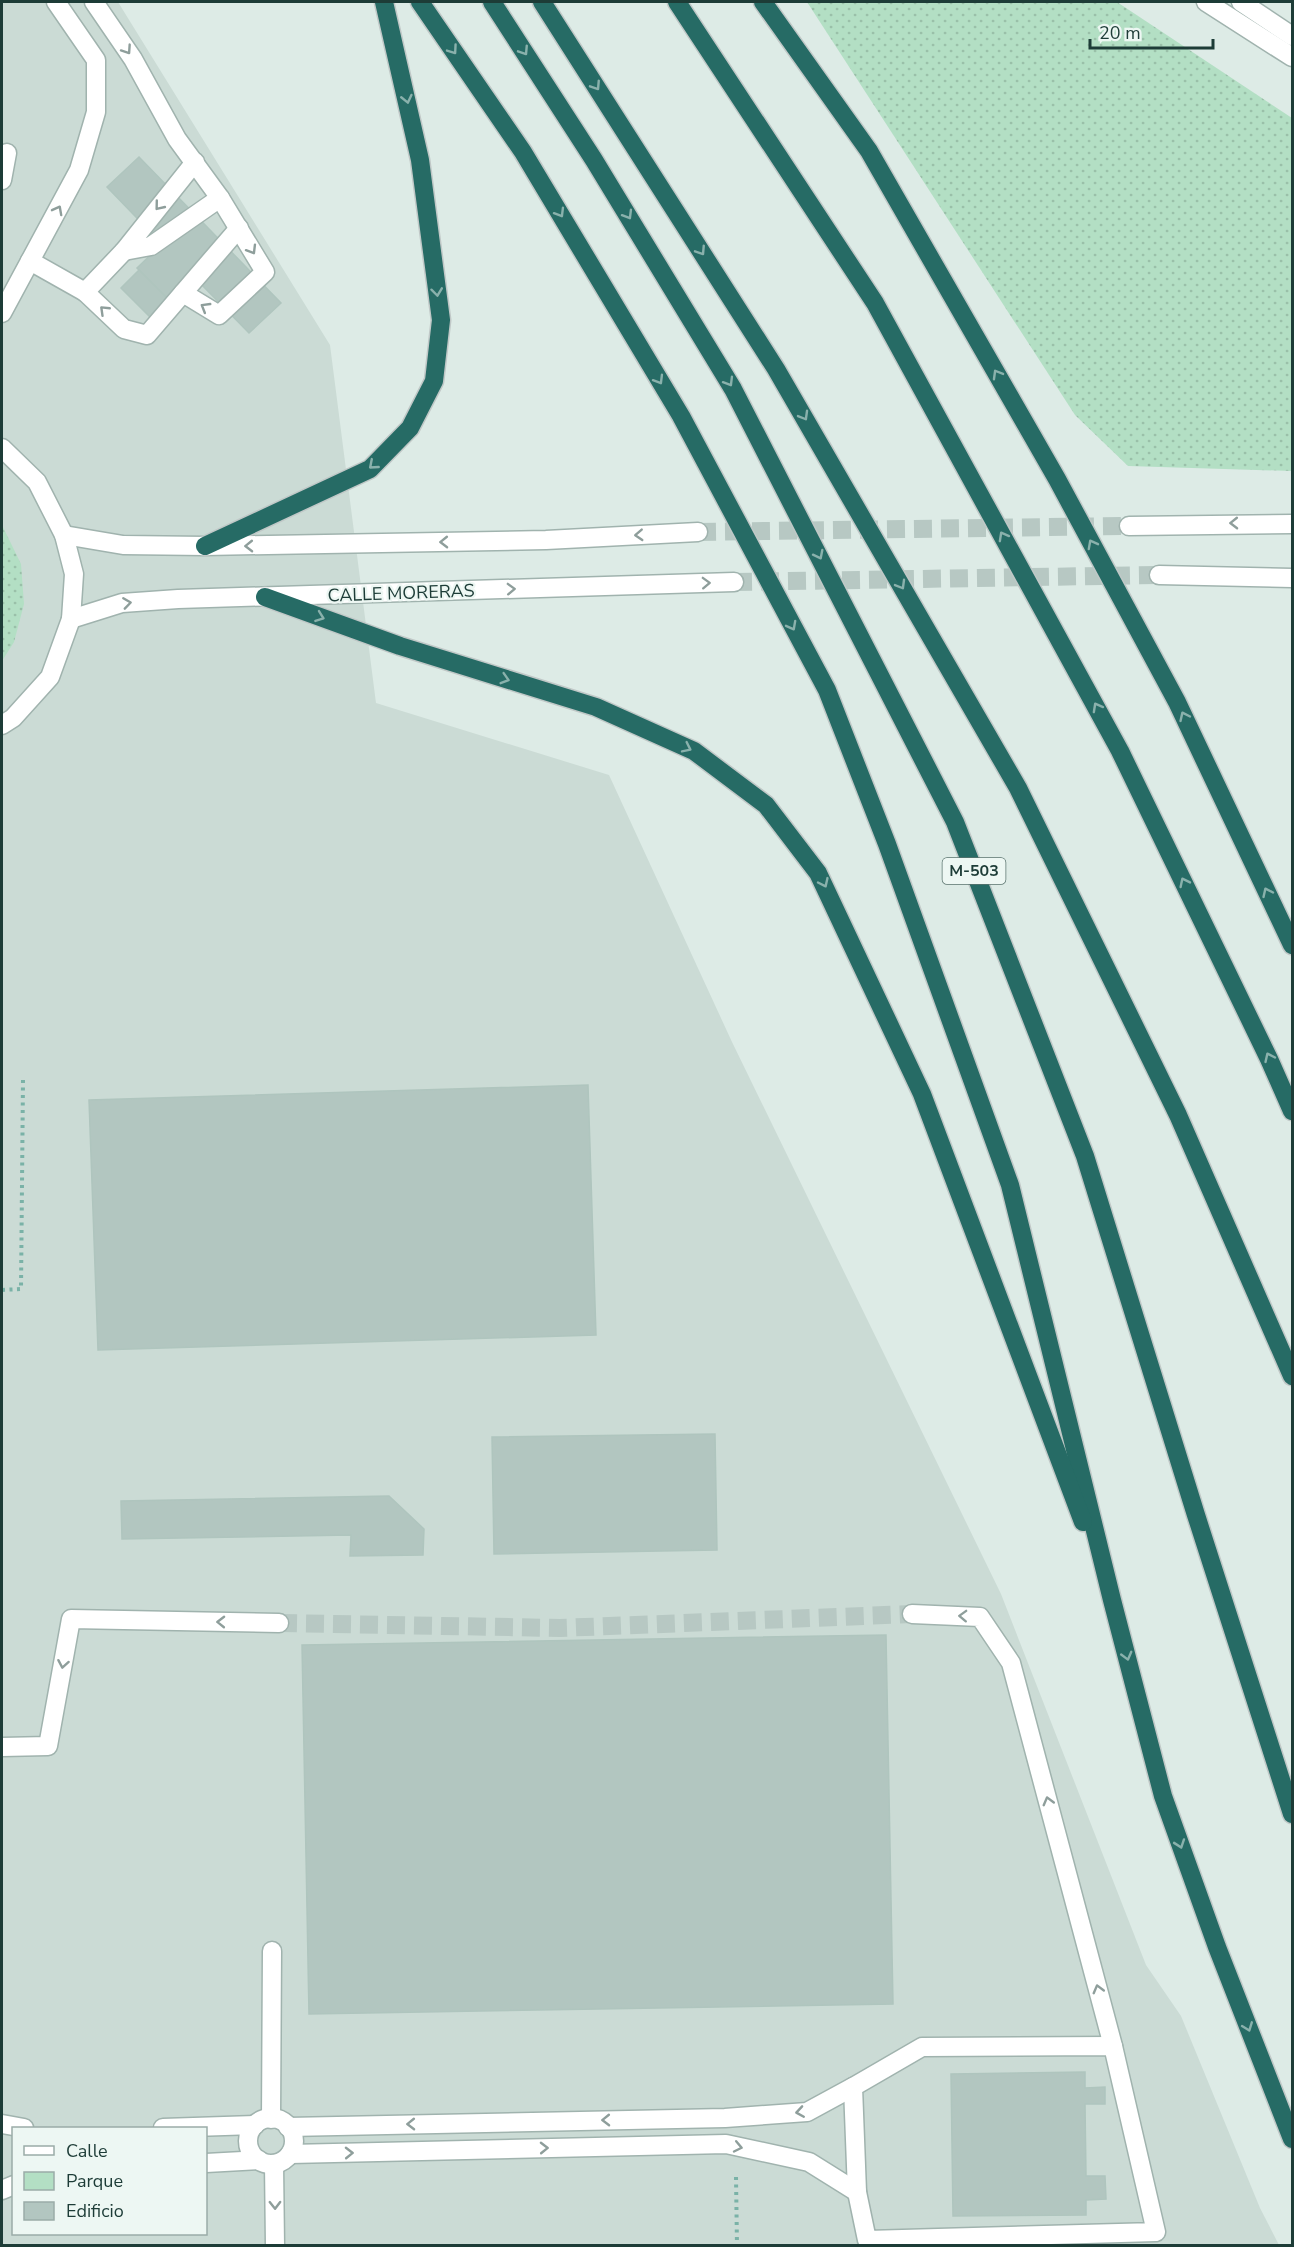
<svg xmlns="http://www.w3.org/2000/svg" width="1294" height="2247" font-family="'Nunito Sans',sans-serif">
<defs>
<pattern id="green-dots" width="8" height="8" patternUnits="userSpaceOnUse" patternTransform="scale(1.5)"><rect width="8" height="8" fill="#b3dfc4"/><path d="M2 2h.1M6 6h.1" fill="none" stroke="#9ac0a9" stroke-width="1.8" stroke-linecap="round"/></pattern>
</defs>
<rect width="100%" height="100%" fill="#ddebe6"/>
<path fill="#cbdbd5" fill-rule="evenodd" d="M2,2H118L330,345L376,703L609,775L732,1042L1001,1594L1146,1965L1181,2016L1260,2208L1279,2245L2,2246ZM14,2128H206V2234H14Z"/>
<g fill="url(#green-dots)">
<polygon points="807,2 1117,2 1292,118 1292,471 1128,466 1075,415"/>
<polygon points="2,525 21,564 24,604 14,642 2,661"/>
</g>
<g fill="#b2c6c0" stroke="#afc5be" stroke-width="1.5">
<polygon points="139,157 281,303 249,333 196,279 171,303 137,268 162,244 107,187"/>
<polygon points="139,270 170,301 151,318 121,288"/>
<polygon points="588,1085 596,1335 98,1350 89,1100"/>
<polygon points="715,1434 717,1550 494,1554 492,1437"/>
<polygon points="389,1496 424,1529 423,1555 350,1556 351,1535 122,1539 121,1501"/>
<polygon points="886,1635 893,2004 309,2014 302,1645"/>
<polygon points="1085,2072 1085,2088 1105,2087 1105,2104 1085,2104 1086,2176 1105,2176 1106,2199 1086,2200 1086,2215 953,2216 951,2074"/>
</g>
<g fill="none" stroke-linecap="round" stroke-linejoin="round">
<g stroke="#b7c8c3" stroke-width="18" stroke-dasharray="18 9" stroke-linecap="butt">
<polyline points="698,532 1129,526"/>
<polyline points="734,582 1159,575"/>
<polyline points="279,1623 560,1628 912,1614"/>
</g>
<g stroke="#a0b3ae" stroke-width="21">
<g id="minor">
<polyline points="1206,2 1292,57"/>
<polyline points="1241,2 1292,36"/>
<polyline points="2,180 7,153"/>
<polyline points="124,251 151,246 220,198"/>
<polyline points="30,261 85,292 124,251 195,162"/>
<polyline points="85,292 124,329 147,335 183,293 219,315 265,272 220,198 177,139 133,59 94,2"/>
<polyline points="183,293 239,228"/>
<polyline points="2,313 79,170 96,112 96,60 56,2"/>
<polyline points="2,448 37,482 64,535 74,574 71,619 50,677 13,718 2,725"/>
<polyline points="1129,526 1292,524"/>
<polyline points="64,535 123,545 205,546 546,540 698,532"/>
<polyline points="1159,575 1292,578"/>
<polyline points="71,619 122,603 178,599 734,582"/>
<polyline points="912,1614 980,1617 1011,1663 1113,2046"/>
<polyline points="2,1747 48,1746 71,1619 279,1623"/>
<polygon points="1113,2046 1156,2232 867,2240 857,2192 853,2087 922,2047"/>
<circle cx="271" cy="2141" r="23"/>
<polyline points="271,2119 272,1951"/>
<polyline points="2,2124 24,2128"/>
<polyline points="288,2127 725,2118 807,2112 853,2087"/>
<polyline points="163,2128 255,2125"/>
<polyline points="290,2154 726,2144 809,2162 857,2192"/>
<polyline points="206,2163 259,2160"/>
<polyline points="274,2164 275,2246"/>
<polyline points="2,2190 14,2185"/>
</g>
</g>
<g stroke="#c0c8c7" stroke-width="21">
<g id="highway">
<polyline points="420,2 523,152 681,416 827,690 887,844 1010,1185 1112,1600 1163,1796 1217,1947 1292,2139"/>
<polyline points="492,2 594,160 733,389 955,822 1085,1156 1196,1515 1292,1814"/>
<polyline points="542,2 776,369 1018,788 1178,1115 1292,1376"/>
<polyline points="677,2 875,303 1120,751 1269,1059 1292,1111"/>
<polyline points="763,2 869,151 1057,479 1177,702 1292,945"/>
<polyline points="205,546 370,469 410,428 434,381 441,320 420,160 384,2"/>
<polyline points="265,597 400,646 596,707 694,751 766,805 818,873 922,1094 1083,1522"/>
</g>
</g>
<g stroke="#7ab2a7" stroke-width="4" stroke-dasharray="3 4.5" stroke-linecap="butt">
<polyline points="2,1290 21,1289 23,1080"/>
<polyline points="736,2177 737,2246"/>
</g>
<use href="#minor" stroke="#fff" stroke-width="18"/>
<use href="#highway" stroke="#266b65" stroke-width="18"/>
</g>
<defs><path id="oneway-chevron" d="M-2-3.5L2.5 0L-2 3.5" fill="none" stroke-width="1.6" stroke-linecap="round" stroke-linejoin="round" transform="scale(1.5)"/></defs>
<g stroke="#8e9e9b">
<use href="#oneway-chevron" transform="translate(127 50) rotate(56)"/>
<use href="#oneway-chevron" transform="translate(159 206) rotate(129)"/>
<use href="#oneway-chevron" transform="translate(58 210) rotate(-62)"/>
<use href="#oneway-chevron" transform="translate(252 250) rotate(59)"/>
<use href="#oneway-chevron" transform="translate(205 307) rotate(-149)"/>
<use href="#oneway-chevron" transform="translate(104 310) rotate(-136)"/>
<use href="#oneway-chevron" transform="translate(1234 523) rotate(179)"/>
<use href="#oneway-chevron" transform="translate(639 535) rotate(177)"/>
<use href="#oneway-chevron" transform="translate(444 542) rotate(179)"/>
<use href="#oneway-chevron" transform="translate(249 546) rotate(179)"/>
<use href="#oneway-chevron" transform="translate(706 583) rotate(-2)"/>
<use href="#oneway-chevron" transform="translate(511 589) rotate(-2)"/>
<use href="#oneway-chevron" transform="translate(127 603) rotate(-8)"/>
<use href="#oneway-chevron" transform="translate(963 1616) rotate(-178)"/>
<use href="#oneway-chevron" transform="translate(221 1622) rotate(-179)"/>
<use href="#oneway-chevron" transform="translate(63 1664) rotate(100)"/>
<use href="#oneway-chevron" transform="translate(1048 1801) rotate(-105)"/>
<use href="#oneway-chevron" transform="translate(1098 1989) rotate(-105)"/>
<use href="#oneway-chevron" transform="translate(800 2112) rotate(171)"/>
<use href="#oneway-chevron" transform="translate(606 2120) rotate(179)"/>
<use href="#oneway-chevron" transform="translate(411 2124) rotate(179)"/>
<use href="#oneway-chevron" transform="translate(738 2147) rotate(12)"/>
<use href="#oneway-chevron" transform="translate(544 2148) rotate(-1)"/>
<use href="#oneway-chevron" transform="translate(349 2153) rotate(-1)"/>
<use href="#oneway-chevron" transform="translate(275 2205) rotate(89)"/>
</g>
<g stroke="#8ab1ac">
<use href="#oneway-chevron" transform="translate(453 50) rotate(55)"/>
<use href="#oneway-chevron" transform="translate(524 51) rotate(57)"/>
<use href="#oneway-chevron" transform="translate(596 86) rotate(57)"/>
<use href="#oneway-chevron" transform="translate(407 99) rotate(77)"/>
<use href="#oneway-chevron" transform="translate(560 213) rotate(59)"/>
<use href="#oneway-chevron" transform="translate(628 215) rotate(59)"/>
<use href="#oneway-chevron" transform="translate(701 251) rotate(57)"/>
<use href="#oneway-chevron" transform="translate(437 292) rotate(83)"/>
<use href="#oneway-chevron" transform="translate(997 374) rotate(-120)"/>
<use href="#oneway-chevron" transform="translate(659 380) rotate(59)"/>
<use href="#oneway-chevron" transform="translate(729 382) rotate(59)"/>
<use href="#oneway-chevron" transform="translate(804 416) rotate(60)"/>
<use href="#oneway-chevron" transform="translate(373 465) rotate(139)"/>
<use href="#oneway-chevron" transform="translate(1003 536) rotate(-119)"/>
<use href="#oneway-chevron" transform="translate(1092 544) rotate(-118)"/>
<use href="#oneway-chevron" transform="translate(819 555) rotate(63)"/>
<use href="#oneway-chevron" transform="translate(901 585) rotate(60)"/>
<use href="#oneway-chevron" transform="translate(320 617) rotate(20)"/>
<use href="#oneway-chevron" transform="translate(792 626) rotate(62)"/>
<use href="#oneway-chevron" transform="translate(505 679) rotate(17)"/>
<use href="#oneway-chevron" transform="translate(1097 707) rotate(-119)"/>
<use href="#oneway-chevron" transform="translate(1184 716) rotate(-115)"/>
<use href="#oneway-chevron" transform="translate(687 748) rotate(26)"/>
<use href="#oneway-chevron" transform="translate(1184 882) rotate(-116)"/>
<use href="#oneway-chevron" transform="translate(824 883) rotate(65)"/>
<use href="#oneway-chevron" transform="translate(1267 892) rotate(-115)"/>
<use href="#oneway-chevron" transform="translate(1269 1057) rotate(-115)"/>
<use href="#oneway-chevron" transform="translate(1127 1656) rotate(75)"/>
<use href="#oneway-chevron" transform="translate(1180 1844) rotate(71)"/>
<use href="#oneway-chevron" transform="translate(1248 2027) rotate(69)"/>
</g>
<g text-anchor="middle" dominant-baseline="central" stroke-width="4.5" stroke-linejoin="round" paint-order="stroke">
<rect fill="#edf7f3" stroke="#5b746f" stroke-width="1.5" x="942.5" y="858" width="63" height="26" rx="4.5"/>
<g font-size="16" font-weight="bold" fill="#1d3c37">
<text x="974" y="871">M-503</text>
</g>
<g font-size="18" fill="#1d3c37" stroke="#edf7f3">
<text transform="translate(401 593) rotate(-2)">CALLE MORERAS</text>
</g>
</g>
<rect width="1294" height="2247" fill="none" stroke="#1d3c37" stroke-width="6"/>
<rect x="12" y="2127" width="195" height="108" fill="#edf7f3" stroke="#9aaca8" stroke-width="1.5"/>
<rect x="24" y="2146" width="30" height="9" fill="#ffffff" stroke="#9aaca8" stroke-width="1.5"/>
<text x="66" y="2157" font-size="18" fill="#1d3c37">Calle</text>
<rect x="24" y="2172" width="30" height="18" fill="#b3dfc4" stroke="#9aaca8" stroke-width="1.5"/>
<text x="66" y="2187" font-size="18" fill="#1d3c37">Parque</text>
<rect x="24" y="2202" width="30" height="18" fill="#b2c6c0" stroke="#9aaca8" stroke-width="1.5"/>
<text x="66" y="2217" font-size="18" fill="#1d3c37">Edificio</text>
<path d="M1090 39v9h123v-9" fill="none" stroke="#1d3c37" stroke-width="3"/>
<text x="1099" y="39" font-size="18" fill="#1d3c37" stroke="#edf7f3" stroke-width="4.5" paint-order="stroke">20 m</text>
</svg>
